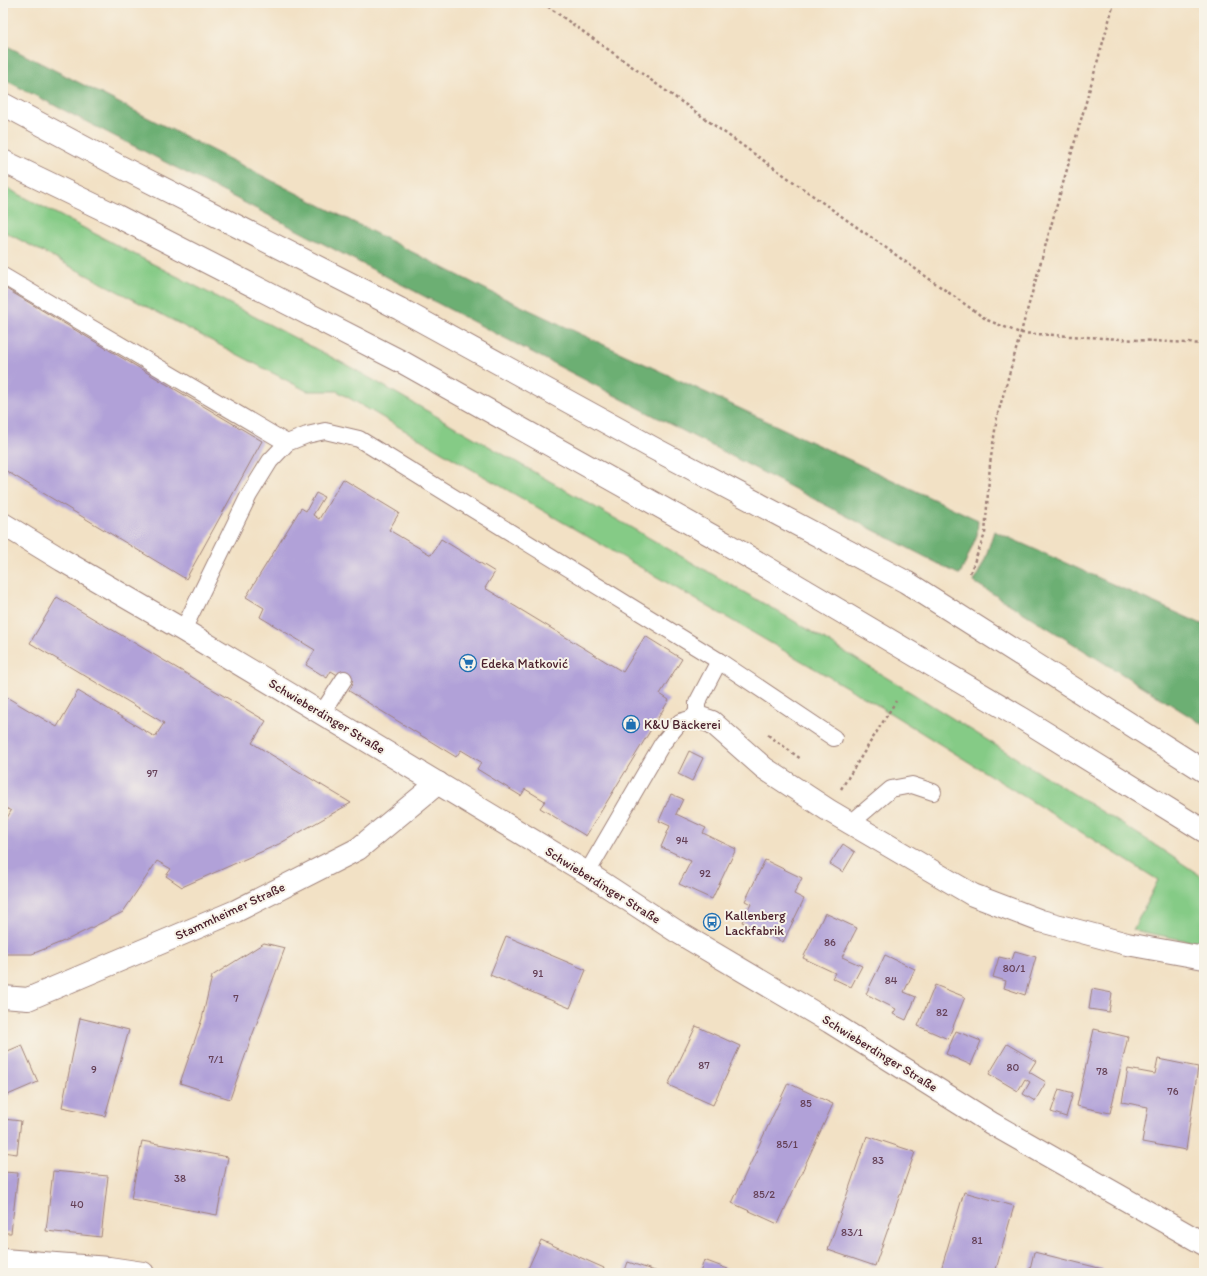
<svg xmlns="http://www.w3.org/2000/svg" width="1207" height="1276" font-family="Itim,sans-serif">
<rect width="100%" height="100%" fill="#f7f3e8"/>
<filter id="ink" filterUnits="userSpaceOnUse"><feTurbulence type="fractalNoise" baseFrequency=".025" numOctaves="2"/><feDisplacementMap in="SourceGraphic" scale="8" xChannelSelector="R" yChannelSelector="G"/><feConvolveMatrix kernelMatrix="1 2 1 2 8 2 1 2 1" color-interpolation-filters="sRGB"/></filter>
<filter id="wash" filterUnits="userSpaceOnUse"><feTurbulence type="fractalNoise" baseFrequency=".012" numOctaves="4" result="noise"/><feDisplacementMap in="SourceGraphic" scale="16" xChannelSelector="R" yChannelSelector="G"/><feGaussianBlur stdDeviation="0.9" result="paint"/><feColorMatrix in="noise" values="0 0 0 0 0 0 0 0 0 0 0 0 0 0 0 0 0 1.4 0 .05"/><feComposite in="paint" operator="in"/></filter>
<g filter="url(#wash)">
<rect width="100%" height="100%" fill="#f2e1c5"/>
<polygon fill="#85cb86" stroke="#687558" points="3,186 259,319 354,369 789,618 920,698 1149,841 1204,878 1204,944 1133,930 1158,880 874,703 337,391 307,391 3,231"/>
<g fill="#6caf73" stroke="#5b674f">
<polygon points="3,44 491,292 978,520 977,535 960,575 247,204 3,79"/>
<polygon points="994,531 1204,625 1204,725 974,582 985,559"/>
</g>
<g id="blocks">
<g fill="#b1a1d8">
<polygon points="3,287 262,441 186,579 3,469"/>
<polygon points="343,479 399,513 389,530 431,555 441,539 495,572 485,588 623,672 645,636 682,659 660,694 669,700 586,836 540,808 545,801 525,789 521,796 477,769 481,762 461,750 456,757 349,691 353,684 344,679 331,671 327,678 306,665 315,650 260,617 264,608 246,597 301,508 306,511 316,493 324,497 313,515 319,519"/>
<polygon points="57,597 266,721 252,743 351,803 279,844 182,887 166,876 171,869 157,861 123,912 69,939 32,954 3,954 3,825 11,811 3,806 3,695 57,727 78,691 155,737 164,723 30,643"/>
<polygon points="689,751 703,758 692,781 678,774"/>
<polygon points="671,794 683,799 676,814 706,828 703,833 736,849 712,899 679,884 691,861 661,847 670,826 659,821"/>
<polygon points="843,844 855,852 843,872 830,864"/>
<polygon points="765,860 802,878 794,894 804,899 783,942 742,922 751,904 745,901"/>
<polygon points="825,913 857,928 842,957 862,966 851,987 832,978 835,973 803,958"/>
<polygon points="506,936 586,970 570,1008 490,975"/>
<polygon points="264,943 285,948 252,1036 230,1099 180,1083 202,1019 212,976"/>
<polygon points="1015,951 1036,957 1025,995 1004,988 1006,981 993,977 999,957 1012,960"/>
<polygon points="885,955 915,969 904,992 916,997 906,1020 893,1014 896,1009 866,994"/>
<polygon points="935,985 965,997 948,1039 918,1026"/>
<polygon points="1092,989 1112,993 1109,1012 1089,1009"/>
<polygon points="80,1018 129,1030 105,1116 62,1107"/>
<polygon points="696,1026 740,1046 713,1105 668,1085"/>
<polygon points="1094,1029 1128,1037 1110,1113 1077,1106"/>
<polygon points="956,1031 981,1041 971,1065 946,1054"/>
<polygon points="1007,1044 1036,1061 1029,1072 1046,1082 1035,1101 1023,1094 1030,1082 1025,1079 1018,1091 989,1074"/>
<polygon points="22,1045 38,1082 3,1097 3,1053"/>
<polygon points="1158,1059 1198,1067 1186,1150 1142,1142 1148,1107 1122,1102 1128,1069 1155,1074"/>
<polygon points="788,1083 833,1104 778,1224 732,1203"/>
<polygon points="1059,1089 1073,1093 1066,1117 1051,1112"/>
<polygon points="3,1119 21,1121 17,1154 3,1152"/>
<polygon points="867,1136 915,1152 875,1266 828,1250"/>
<polygon points="142,1141 228,1157 217,1215 131,1199"/>
<polygon points="53,1171 108,1176 101,1237 46,1231"/>
<polygon points="3,1172 18,1173 11,1233 3,1233"/>
<polygon points="964,1192 1014,1206 995,1273 940,1273"/>
<polygon points="541,1240 604,1268 602,1273 526,1273"/>
<polygon points="1034,1252 1103,1269 1102,1273 1029,1273"/>
<polygon points="704,1260 728,1269 727,1273 700,1273"/>
<polygon points="628,1262 661,1273 624,1273"/>
</g>
</g>
</g>
<g filter="url(#ink)">
<use href="#blocks" fill-opacity="0" stroke="#9e8078" stroke-width="1"/>
<g fill="none" stroke-linecap="round" stroke-linejoin="round">
<g stroke="#9e8078" stroke-width="18">
<g id="lane">
<polyline points="3,276 287,443"/>
<polyline points="183,630 249,495 270,461 287,443 307,435 325,431 359,439 719,661 834,738"/>
<polyline points="322,713 344,679"/>
<polyline points="851,823 891,789 912,785 933,792"/>
<polyline points="587,873 662,744 680,722 697,717 697,703 719,661"/>
</g>
</g>
<g stroke="#9e8078" stroke-width="24">
<g id="street">
<polyline points="697,717 712,722 764,768 828,810 973,895 1041,921 1127,944 1204,958"/>
<polyline points="3,997 28,999 236,911 358,849 438,783"/>
<polyline points="3,1260 109,1268 143,1273"/>
</g>
</g>
<g stroke="#9e8078" stroke-width="24">
<polyline id="secondary" points="3,524 62,560 183,630 587,873 676,931 830,1022 991,1123 1204,1244"/>
</g>
<g stroke="#9e8078" stroke-width="24">
<g id="highway">
<polyline points="3,104 119,166 400,309 653,448 906,582 1204,771"/>
<polyline points="3,161 117,216 404,363 725,543 1023,719 1204,831"/>
</g>
</g>
<g stroke="#9e8078" stroke-width="2.5" stroke-dasharray="3 3" stroke-linecap="butt">
<polyline points="543,3 987,320 1020,333 1204,344"/>
<polyline points="970,573 985,534 990,464 997,417 1114,3"/>
<polyline points="768,735 801,759"/>
<polyline points="841,789 896,701"/>
</g>
<use href="#lane" stroke="#fff" stroke-width="16"/>
<use href="#street" stroke="#fff" stroke-width="22"/>
<use href="#secondary" stroke="#fff" stroke-width="22"/>
<use href="#highway" stroke="#fff" stroke-width="22"/>
</g>
</g>
<defs>
<g id="supermarket-ring" transform="scale(0.9)"><circle r="9.5" fill="#f7f3e8" stroke="#1f6fb2" stroke-width="1.5"/><path d="M-6-5.5h2.5l.6 2H6L4.5 2H-2.5L-4.4-4H-6ZM-1.5 3.2a1.3 1.3 0 1 0 .1 0ZM3 3.2a1.3 1.3 0 1 0 .1 0Z" fill="#1f6fb2"/></g>
<g id="shop-ring" transform="scale(0.9)"><circle r="9.5" fill="#f7f3e8" stroke="#1f6fb2" stroke-width="1.5"/><path d="M-5-2.5h2.3a2.7 3.5 0 0 1 5.4 0H5L5.5 6h-11ZM-1.5-2.5h3a1.5 2.3 0 0 0-3 0Z" fill="#1f6fb2"/></g>
<g id="bus-ring" transform="scale(0.9)"><circle r="9.5" fill="#f7f3e8" stroke="#1f6fb2" stroke-width="1.5"/><path d="M-5-6H5V4H4V6H2V4H-2V6H-4V4H-5ZM-3.5-4V0h7V-4ZM-3.5 1.2v1.5H-2V1.2ZM2 1.2v1.5H3.5V1.2Z" fill="#1f6fb2"/></g>
</defs>
<g fill-rule="evenodd">
<use href="#supermarket-ring" x="468" y="663"/>
<use href="#shop-ring" x="631" y="724"/>
<use href="#bus-ring" x="712" y="922"/>
</g>
<g text-anchor="middle" dominant-baseline="central" stroke-width="4" stroke-linejoin="round" paint-order="stroke">
<g font-size="11" fill="#644056">
<text x="152" y="773">97</text>
<text x="682" y="840">94</text>
<text x="705" y="873">92</text>
<text x="830" y="942">86</text>
<text x="1014" y="968">80/1</text>
<text x="538" y="973">91</text>
<text x="891" y="980">84</text>
<text x="236" y="998">7</text>
<text x="942" y="1012">82</text>
<text x="216" y="1059">7/1</text>
<text x="704" y="1065">87</text>
<text x="1013" y="1067">80</text>
<text x="94" y="1069">9</text>
<text x="1102" y="1071">78</text>
<text x="1173" y="1091">76</text>
<text x="806" y="1103">85</text>
<text x="787" y="1144">85/1</text>
<text x="878" y="1160">83</text>
<text x="180" y="1178">38</text>
<text x="764" y="1194">85/2</text>
<text x="77" y="1204">40</text>
<text x="852" y="1232">83/1</text>
<text x="977" y="1240">81</text>
</g>
<g font-size="13" fill="#4a1f2b" stroke="#f7f3e8" text-anchor="start">
<text x="481" y="663">Edeka Matković</text>
<text x="644" y="724">K&amp;U Bäckerei</text>
<text x="725" y="915">Kallenberg<tspan x="725" dy="15">Lackfabrik</tspan></text>
</g>
<g font-size="13" fill="#4a1f2b" stroke="#f7f3e8">
<text transform="translate(327 716) rotate(31)">Schwieberdinger Straße</text>
<text transform="translate(603 885) rotate(32)">Schwieberdinger Straße</text>
<text transform="translate(230 911) rotate(-25)">Stammheimer Straße</text>
<text transform="translate(880 1053) rotate(32)">Schwieberdinger Straße</text>
</g>
</g>
<rect width="1207" height="1276" fill="none" stroke="#f7f3e8" stroke-width="16"/>
</svg>
